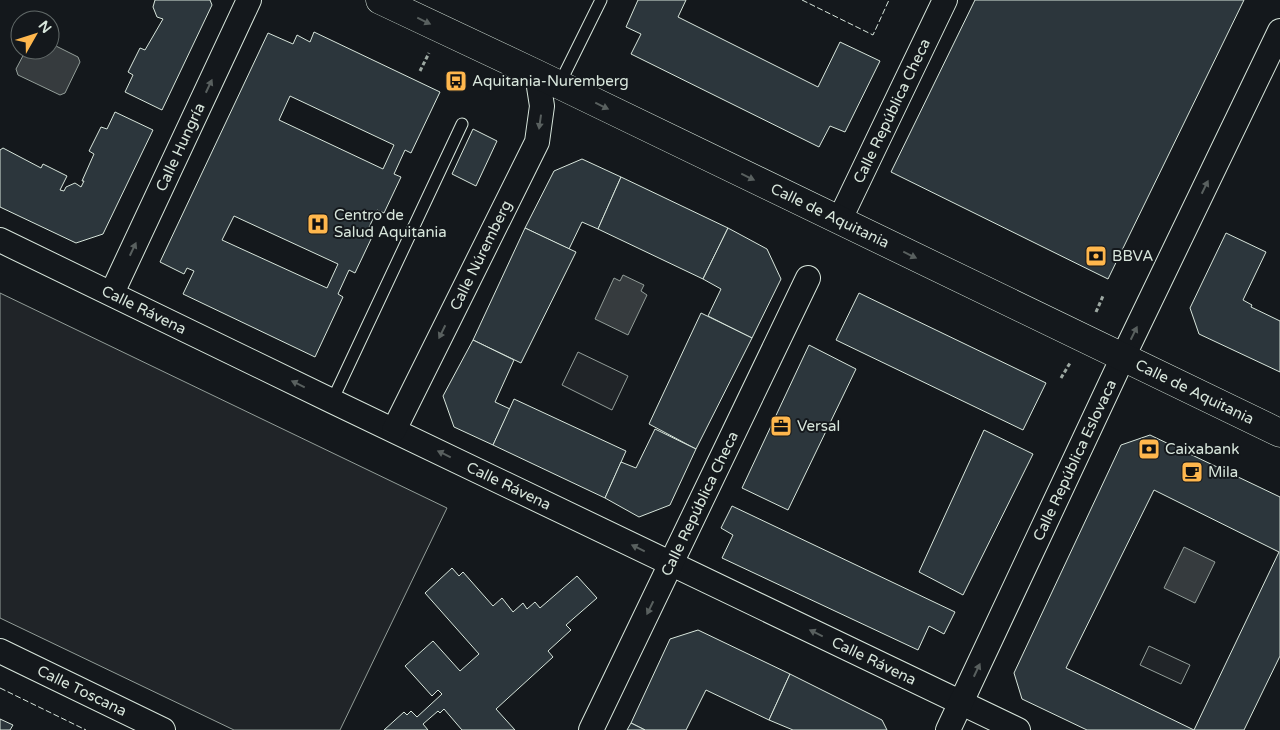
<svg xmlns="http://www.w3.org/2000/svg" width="1280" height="730" font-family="'Varela Round',sans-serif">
<rect width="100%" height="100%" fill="#14181c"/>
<g fill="#202428" stroke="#939e99">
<polygon points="0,293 447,508 340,730 234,730 0,618"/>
<polygon points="578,352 628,376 612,410 562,385"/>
<polygon points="1149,646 1190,665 1181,684 1140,665"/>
</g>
<g fill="#363b3e" stroke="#939e99">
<polygon points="50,43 78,57 80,62 65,93 60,95 18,75 16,69 26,50 50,50"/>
<polygon points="623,275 644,285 641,291 647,295 628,335 595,319 614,278 620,281"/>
<polygon points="1184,547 1215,562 1195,603 1164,588"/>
</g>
<g fill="#2c363c" stroke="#d8e6dc" fill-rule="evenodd">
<polygon points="155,0 210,0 212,5 162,110 125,92 133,75 128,72 140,48 145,50 163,19 157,17 153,7"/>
<polygon points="638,0 686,0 678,17 818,87 840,42 880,61 845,132 830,126 819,147 631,54 641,34 626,27"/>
<polygon points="975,0 1244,0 1108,279 891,172"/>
<path d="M314,32L440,92L411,153L405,150L394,174L401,177L384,213L377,210L366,234L372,237L355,273L349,270L338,294L343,297L315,357L183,294L194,271L187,268L184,274L160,262L268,33L293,44L297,35L310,42ZM290,96L394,145L383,169L279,120ZM234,216L338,264L327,288L222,240Z"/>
<polygon points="115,112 153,130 103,234 76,243 0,207 0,150 3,148 41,168 43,164 67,176 60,190 64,191 66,187 75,183 81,187 84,181 82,181 94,154 89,151 101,127 107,129"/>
<polygon points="473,129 497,141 476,186 452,174"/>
<polygon points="582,159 621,177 598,229 582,222 569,249 525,228 554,171"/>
<polygon points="621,177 728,228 703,279 598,229"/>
<polygon points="525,228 576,252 521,363 473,340"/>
<polygon points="728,228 767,249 781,279 752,338 708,316 721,289 703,279"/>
<polygon points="1226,233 1266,252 1243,300 1252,305 1251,307 1280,321 1280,372 1199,334 1190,308"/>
<polygon points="859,293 1046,383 1023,430 836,340"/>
<polygon points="701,313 752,338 696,449 649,424"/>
<polygon points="473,340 514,360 495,402 510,409 493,445 454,427 443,396"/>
<polygon points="809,345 856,369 788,510 742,488"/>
<polygon points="514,399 626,451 605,498 493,445"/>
<polygon points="655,429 696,449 670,505 639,517 605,498 621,462 636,468"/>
<polygon points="984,430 1033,454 963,595 919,572"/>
<path d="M1150,435L1280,497V656L1244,730H1087L1022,699L1014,673L1121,445ZM1154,490L1279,552L1194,730L1066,668Z"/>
<polygon points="732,506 955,612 944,634 929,626 918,650 722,558 733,535 721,528"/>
<polygon points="452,568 459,576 463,572 493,606 502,598 513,612 523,603 527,609 535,602 540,608 577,576 597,598 566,625 571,630 548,651 553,657 496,709 515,730 462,730 444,709 440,713 438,711 423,724 428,730 384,730 404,712 407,715 411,711 417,717 442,694 438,690 432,696 405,666 433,641 460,671 479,654 425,593"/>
<polygon points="698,630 790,674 769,720 706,690 686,730 645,730 631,723 670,639"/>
<polygon points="790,674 882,720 887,730 793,730 769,720"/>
<polygon points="0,719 13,725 10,730 0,730"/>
<polygon points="631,723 645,730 627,730"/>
</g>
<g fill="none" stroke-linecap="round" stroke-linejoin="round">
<g stroke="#d8e6dc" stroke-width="13">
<g id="lane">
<polyline points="559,85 601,0"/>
<polyline points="332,401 462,124"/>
</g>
</g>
<g stroke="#d8e6dc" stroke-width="26">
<g id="street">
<path id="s1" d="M839,221L945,0"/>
<path id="s2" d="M0,240L332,401L1018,730"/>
<path id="s3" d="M112,293L249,0"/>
<path id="s4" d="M394,430L537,142L542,106L537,74"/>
<path id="s5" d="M0,651L163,730"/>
<path id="s6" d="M591,730L808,278"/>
<path id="s7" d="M948,730L1123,357L1280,31"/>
</g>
</g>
<g stroke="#d8e6dc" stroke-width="29">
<g id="secondary">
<path id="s8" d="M380,0L537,74L1280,433"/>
</g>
</g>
<g stroke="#9da8a2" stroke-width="3" stroke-dasharray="4 2.5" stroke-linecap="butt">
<polyline points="420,71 429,53"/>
<polyline points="1096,312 1103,296"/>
<polyline points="1061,378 1070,363"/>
</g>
<use href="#lane" stroke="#14181c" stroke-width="11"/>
<use href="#street" stroke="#14181c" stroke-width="24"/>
<use href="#secondary" stroke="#14181c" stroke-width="28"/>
<g stroke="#d8e6dc" stroke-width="1" stroke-dasharray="6 2.5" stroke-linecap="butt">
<polyline points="802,0 873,35 889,0"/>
<polyline points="0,688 86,730"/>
</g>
</g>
<defs><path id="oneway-solid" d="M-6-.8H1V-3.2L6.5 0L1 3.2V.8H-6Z" transform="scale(1.25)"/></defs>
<g fill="#59605f">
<use href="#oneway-solid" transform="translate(424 21) rotate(26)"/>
<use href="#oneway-solid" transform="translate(209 86) rotate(-65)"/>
<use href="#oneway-solid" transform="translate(602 106) rotate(26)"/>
<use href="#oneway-solid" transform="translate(540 122) rotate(98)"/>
<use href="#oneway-solid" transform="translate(748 177) rotate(26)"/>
<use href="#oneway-solid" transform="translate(1205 187) rotate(-64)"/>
<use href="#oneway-solid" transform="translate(133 249) rotate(-65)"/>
<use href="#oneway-solid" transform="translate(910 255) rotate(26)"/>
<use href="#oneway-solid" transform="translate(442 332) rotate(116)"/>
<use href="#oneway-solid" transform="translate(1134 333) rotate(-64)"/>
<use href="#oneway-solid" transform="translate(298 384) rotate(-154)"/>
<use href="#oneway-solid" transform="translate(444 454) rotate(-154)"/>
<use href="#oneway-solid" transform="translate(638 548) rotate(-154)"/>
<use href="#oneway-solid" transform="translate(650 608) rotate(116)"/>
<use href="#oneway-solid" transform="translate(816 633) rotate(-154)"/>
<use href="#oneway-solid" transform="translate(977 670) rotate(-65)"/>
</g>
<defs>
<g id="bus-square" transform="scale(1.125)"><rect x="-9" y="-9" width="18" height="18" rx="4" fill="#ffb74d" stroke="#14181c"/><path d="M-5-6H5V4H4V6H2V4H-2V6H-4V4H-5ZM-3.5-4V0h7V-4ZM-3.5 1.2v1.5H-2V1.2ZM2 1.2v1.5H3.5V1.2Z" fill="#111"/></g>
<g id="hospital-square" transform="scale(1.125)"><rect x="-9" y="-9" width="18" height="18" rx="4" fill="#ffb74d" stroke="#14181c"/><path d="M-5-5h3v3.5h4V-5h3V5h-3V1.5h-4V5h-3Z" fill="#111"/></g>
<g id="bank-square" transform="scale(1.125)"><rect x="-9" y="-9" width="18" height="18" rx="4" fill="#ffb74d" stroke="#14181c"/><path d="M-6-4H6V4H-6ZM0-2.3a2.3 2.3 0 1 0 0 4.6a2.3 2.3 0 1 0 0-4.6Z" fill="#111"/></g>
<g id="office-square" transform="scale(1.125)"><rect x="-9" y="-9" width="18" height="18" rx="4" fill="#ffb74d" stroke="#14181c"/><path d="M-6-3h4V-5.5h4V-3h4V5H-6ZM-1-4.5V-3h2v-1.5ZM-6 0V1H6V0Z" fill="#111"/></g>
<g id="cafe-square" transform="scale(1.125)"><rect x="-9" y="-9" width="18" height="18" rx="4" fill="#ffb74d" stroke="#14181c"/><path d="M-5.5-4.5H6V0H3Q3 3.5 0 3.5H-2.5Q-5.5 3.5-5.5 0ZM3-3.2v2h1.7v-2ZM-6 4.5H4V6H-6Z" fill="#111"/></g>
</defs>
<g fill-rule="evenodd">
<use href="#bus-square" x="456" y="81"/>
<use href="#hospital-square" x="318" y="224"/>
<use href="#bank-square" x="1096" y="256"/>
<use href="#office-square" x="781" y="426"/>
<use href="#bank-square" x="1149" y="449"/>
<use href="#cafe-square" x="1192" y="472"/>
</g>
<g text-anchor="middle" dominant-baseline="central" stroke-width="4" stroke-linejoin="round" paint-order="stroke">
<g font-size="15" fill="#d8e6dc" stroke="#14181c" text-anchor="start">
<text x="472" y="81">Aquitania-Nuremberg</text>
<text x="334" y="215">Centro de<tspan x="334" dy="17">Salud Aquitania</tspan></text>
<text x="1112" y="256">BBVA</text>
<text x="797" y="426">Versal</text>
<text x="1165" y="449">Caixabank</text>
<text x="1208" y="472">Mila</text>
</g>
<g font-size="15" fill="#d8e6dc" stroke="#14181c">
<text stroke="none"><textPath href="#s1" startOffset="122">Calle República Checa</textPath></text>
<text stroke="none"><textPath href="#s3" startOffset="161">Calle Hungría</textPath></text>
<text stroke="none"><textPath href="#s8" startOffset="499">Calle de Aquitania</textPath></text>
<text stroke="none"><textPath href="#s4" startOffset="195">Calle Núremberg</textPath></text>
<text stroke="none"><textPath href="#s2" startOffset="160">Calle Rávena</textPath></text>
<text stroke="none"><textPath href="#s8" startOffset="904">Calle de Aquitania</textPath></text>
<text stroke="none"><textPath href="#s7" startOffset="298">Calle República Eslovaca</textPath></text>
<text stroke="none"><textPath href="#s2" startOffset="565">Calle Rávena</textPath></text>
<text stroke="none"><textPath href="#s6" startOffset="251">Calle República Checa</textPath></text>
<text stroke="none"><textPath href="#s2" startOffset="970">Calle Rávena</textPath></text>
<text stroke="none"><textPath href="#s5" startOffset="91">Calle Toscana</textPath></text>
</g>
</g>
<g transform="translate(35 35) rotate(51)"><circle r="24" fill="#14181c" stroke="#626a69"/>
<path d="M0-4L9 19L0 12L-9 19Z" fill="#ffb74d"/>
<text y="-8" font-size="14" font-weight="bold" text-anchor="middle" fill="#d8e6dc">N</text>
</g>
</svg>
